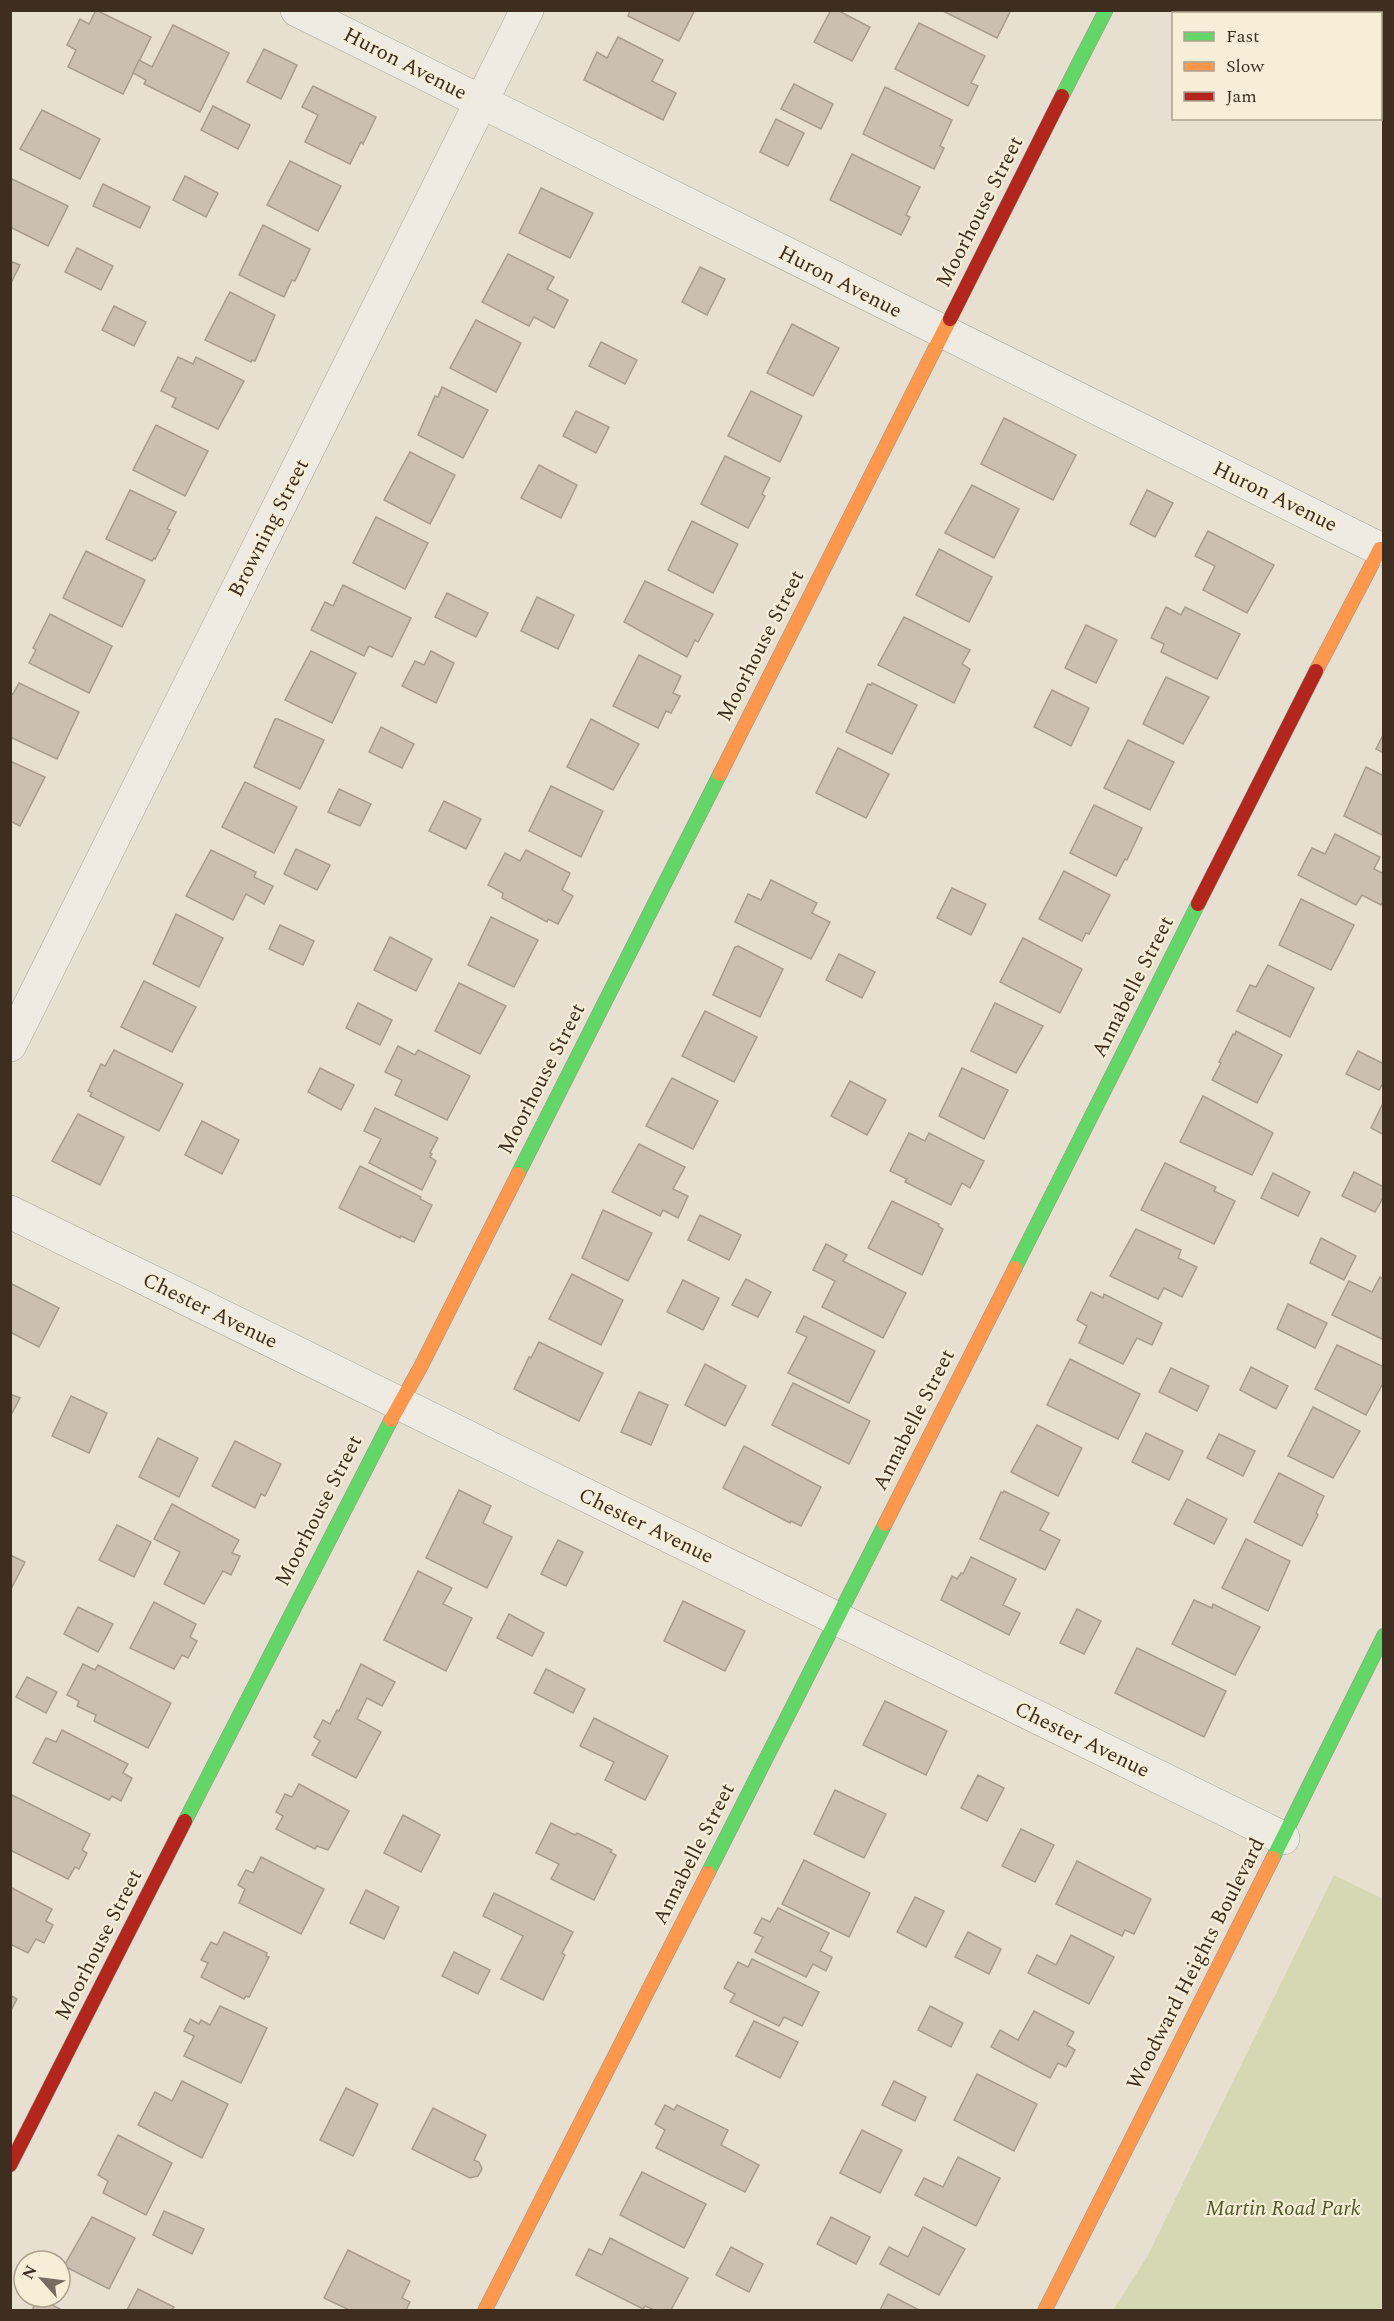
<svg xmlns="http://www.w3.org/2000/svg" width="1394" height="2321" font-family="Spectral,serif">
<rect width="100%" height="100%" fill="#e7e0d1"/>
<polygon fill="#d6d7b3" points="1334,1875 1383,1899 1383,2310 1113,2310 1147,2257"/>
<g fill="#cbbfb2" stroke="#a89c90" stroke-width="1.5">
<polygon points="96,10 151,37 123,94 68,67 76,50 67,45 80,19 89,24"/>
<polygon points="630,10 695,10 679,41 628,16"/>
<polygon points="831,10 837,10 870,27 852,61 814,42"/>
<polygon points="941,10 1011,10 997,38"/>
<polygon points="919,23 985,56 971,83 978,86 968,106 895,69"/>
<polygon points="173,25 229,53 200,112 144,84 146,80 133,73 139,60 152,67"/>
<polygon points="618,37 663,60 652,81 676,93 663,120 584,80 597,52 607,58"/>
<polygon points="264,49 297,65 281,99 247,82"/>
<polygon points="794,84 833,104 821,129 781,109"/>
<polygon points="313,86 376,117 363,144 361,142 350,164 305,142 318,115 302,107"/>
<polygon points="885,87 952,120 940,146 944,148 934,169 863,134"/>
<polygon points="213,106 250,125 238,149 201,130"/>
<polygon points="42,110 100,139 80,179 20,149"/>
<polygon points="776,119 804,133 788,166 760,152"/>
<polygon points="852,154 920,187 906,215 910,217 901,235 830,200"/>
<polygon points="290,161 341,186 318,231 267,205"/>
<polygon points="185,176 218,193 206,217 173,200"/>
<polygon points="10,178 68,206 48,246 10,227"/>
<polygon points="103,184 150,207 140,228 93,206"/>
<polygon points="541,188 593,213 570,258 519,233"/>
<polygon points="263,225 310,249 295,281 292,280 284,297 239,275"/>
<polygon points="77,248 113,266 101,290 65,272"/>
<polygon points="508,254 554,277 547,289 568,300 554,328 534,317 529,326 482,302"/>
<polygon points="10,261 20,265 10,285"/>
<polygon points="700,267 725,279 707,315 682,302"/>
<polygon points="230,292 275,315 255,361 252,360 251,362 205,340"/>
<polygon points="114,306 146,322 134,346 102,330"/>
<polygon points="476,320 521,343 496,392 450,368"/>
<polygon points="792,324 839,348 813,396 767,373"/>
<polygon points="601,342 637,360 625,384 589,366"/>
<polygon points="178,357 193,364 196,357 244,381 218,429 172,407 176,398 161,391"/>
<polygon points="442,387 488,410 463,458 418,435 435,396 438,397"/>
<polygon points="751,391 802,416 780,462 728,436"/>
<polygon points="576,411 609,427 596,453 563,436"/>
<polygon points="1004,418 1076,455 1053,500 981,464"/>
<polygon points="156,425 208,451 185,496 133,470"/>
<polygon points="410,452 455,475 430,524 384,500"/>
<polygon points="725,456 770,478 762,494 765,496 748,528 701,504"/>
<polygon points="539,465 577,485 561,518 521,498"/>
<polygon points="972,485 1019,509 994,558 945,533"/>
<polygon points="130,490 176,512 167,529 170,530 155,559 154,558 152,561 106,539"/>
<polygon points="1147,490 1173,503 1155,537 1130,524"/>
<polygon points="376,517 428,543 405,589 353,563"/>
<polygon points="692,521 738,544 713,593 668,570"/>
<polygon points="1208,531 1274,565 1247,613 1203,590 1215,566 1195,556"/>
<polygon points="939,549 992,577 969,622 916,595"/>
<polygon points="86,551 145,580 122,627 63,598"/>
<polygon points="645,581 713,614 698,642 695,640 687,657 624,622"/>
<polygon points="343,585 411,618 392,657 369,646 364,656 311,630 325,602 333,606"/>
<polygon points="447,593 488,613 476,637 435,617"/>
<polygon points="537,597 574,615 558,649 521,631"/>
<polygon points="1166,607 1181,615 1185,607 1240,634 1217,679 1161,652 1164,644 1151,638"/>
<polygon points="50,614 112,646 89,693 29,663 36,650 33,648"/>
<polygon points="904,617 970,650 962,664 970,669 954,703 878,665"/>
<polygon points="1086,625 1117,640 1096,683 1065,668"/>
<polygon points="311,651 356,673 332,723 285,700"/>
<polygon points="431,651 454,663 436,703 402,686 415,661 424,665"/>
<polygon points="639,655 681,676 673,693 680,696 671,713 666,711 658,728 613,706"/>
<polygon points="1166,677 1209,697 1183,744 1143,724"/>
<polygon points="19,683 79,712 57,759 10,737 10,693 13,694"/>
<polygon points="872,683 917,705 892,754 846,732 868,684 871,685"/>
<polygon points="1052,690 1089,708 1071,746 1034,727"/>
<polygon points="275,719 278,719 324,740 300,789 254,767"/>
<polygon points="591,719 639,744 613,790 567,767"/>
<polygon points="381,727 414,744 402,768 369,752"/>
<polygon points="1384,733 1384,753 1376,749"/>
<polygon points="1128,740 1174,762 1150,810 1104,788"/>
<polygon points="838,748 889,774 866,818 816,793"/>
<polygon points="10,761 45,777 20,826 10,821"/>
<polygon points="1366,767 1384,776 1384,836 1344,816"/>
<polygon points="245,782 297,807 274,853 222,827"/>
<polygon points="551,786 603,811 581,857 529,831"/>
<polygon points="339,789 371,804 360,826 328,812"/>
<polygon points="444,801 481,819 466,849 429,831"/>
<polygon points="1094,805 1142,828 1127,860 1125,859 1116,876 1070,853"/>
<polygon points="1335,834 1380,857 1374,869 1384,874 1384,900 1381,905 1362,895 1356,905 1298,875 1312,848 1325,854"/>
<polygon points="296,849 330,865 317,890 284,874"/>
<polygon points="211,850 256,872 254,877 273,886 264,904 246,894 233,920 186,896"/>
<polygon points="526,850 570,873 562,890 573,896 558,924 548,919 547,922 502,898 503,893 488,885 505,853 520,861"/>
<polygon points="1064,871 1110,895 1089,934 1086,933 1082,941 1039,919"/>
<polygon points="771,880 817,903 812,913 830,922 811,959 735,922 748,894 761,900"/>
<polygon points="952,888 986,904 971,935 937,918"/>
<polygon points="1301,899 1354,925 1331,970 1279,945"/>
<polygon points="176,914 223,938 199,987 153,964"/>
<polygon points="491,917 538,940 514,987 468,965"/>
<polygon points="280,925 314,941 303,965 269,949"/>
<polygon points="390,937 432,959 416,991 374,970"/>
<polygon points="1023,938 1082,969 1060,1013 1000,982"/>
<polygon points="738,946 783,969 760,1017 713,995 735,947"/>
<polygon points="839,954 875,972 862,998 826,980"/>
<polygon points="1268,965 1314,988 1290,1037 1237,1011 1250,985 1256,987"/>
<polygon points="144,981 196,1007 172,1052 121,1027"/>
<polygon points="459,983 506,1006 480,1054 435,1031"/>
<polygon points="358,1003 392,1020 380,1045 346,1028"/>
<polygon points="995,1003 1043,1026 1016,1073 971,1051"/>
<polygon points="705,1011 757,1037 734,1082 682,1056"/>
<polygon points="1236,1031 1282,1055 1257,1103 1212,1080 1221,1063 1219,1062 1233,1034 1235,1035"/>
<polygon points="398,1046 415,1055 418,1050 470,1076 447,1120 395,1095 402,1080 385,1072"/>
<polygon points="114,1050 183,1084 159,1131 90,1096 92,1093 88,1091 101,1064 105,1066"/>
<polygon points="1358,1051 1384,1064 1384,1082 1379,1090 1346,1074"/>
<polygon points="320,1068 354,1085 341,1110 308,1092"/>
<polygon points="962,1068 1008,1090 984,1139 939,1116"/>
<polygon points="672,1078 718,1101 693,1149 646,1126"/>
<polygon points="850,1081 886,1100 867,1135 831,1116"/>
<polygon points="1203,1096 1273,1133 1252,1175 1180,1142"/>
<polygon points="1383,1103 1384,1104 1384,1135 1371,1128"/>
<polygon points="375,1108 438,1138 430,1153 432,1154 430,1157 436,1161 422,1190 369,1163 381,1139 364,1131"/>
<polygon points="78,1114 124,1137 100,1185 52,1161"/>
<polygon points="202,1121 239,1140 222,1174 185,1155"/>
<polygon points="909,1133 925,1141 929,1133 984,1161 970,1188 962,1183 951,1205 905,1182 907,1179 890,1171"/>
<polygon points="639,1144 685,1167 673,1189 688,1196 678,1218 663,1210 660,1216 612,1192"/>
<polygon points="1165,1163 1216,1187 1214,1191 1235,1201 1214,1244 1141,1210"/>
<polygon points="360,1166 421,1197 420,1199 432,1205 414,1242 401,1236 400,1238 339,1208"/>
<polygon points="1354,1172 1384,1187 1384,1196 1375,1212 1342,1196"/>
<polygon points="1273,1173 1310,1192 1298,1216 1261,1198"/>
<polygon points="892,1201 939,1224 938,1226 943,1229 922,1275 868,1248"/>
<polygon points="603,1210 652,1233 628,1281 582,1258"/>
<polygon points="700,1215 741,1235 729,1260 688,1240"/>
<polygon points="1136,1229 1181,1250 1178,1258 1197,1267 1182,1297 1164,1288 1158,1299 1110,1276"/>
<polygon points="1321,1238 1356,1256 1344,1280 1310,1263"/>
<polygon points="826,1244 847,1255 843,1261 906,1293 883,1338 822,1307 835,1281 813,1270"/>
<polygon points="572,1274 623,1300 601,1345 549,1319"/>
<polygon points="1380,1277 1384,1279 1384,1340 1332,1315 1349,1281 1372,1292"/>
<polygon points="746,1279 771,1292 758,1317 732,1305"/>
<polygon points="683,1280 719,1298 703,1330 667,1312"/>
<polygon points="10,1283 59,1308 39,1347 10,1332"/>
<polygon points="1091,1292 1103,1298 1104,1294 1162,1323 1152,1345 1137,1338 1123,1364 1079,1343 1087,1326 1077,1320"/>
<polygon points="1288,1304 1327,1323 1315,1348 1277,1329"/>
<polygon points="804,1316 875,1351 849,1403 788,1373 807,1337 796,1332"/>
<polygon points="539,1342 603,1373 579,1421 514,1389 529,1357 531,1358"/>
<polygon points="1337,1345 1384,1367 1384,1381 1366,1415 1315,1389"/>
<polygon points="1070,1359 1140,1394 1118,1439 1047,1405"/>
<polygon points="705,1364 746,1386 725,1426 685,1405"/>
<polygon points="1251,1367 1288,1386 1276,1409 1240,1390"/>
<polygon points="1171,1368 1209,1386 1197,1411 1159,1392"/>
<polygon points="793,1383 870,1421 849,1464 772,1425"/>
<polygon points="639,1392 668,1405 651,1445 621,1432"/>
<polygon points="10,1394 20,1398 10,1417"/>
<polygon points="71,1396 107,1413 89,1453 52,1436"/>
<polygon points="1313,1407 1360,1431 1333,1478 1288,1456"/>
<polygon points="1037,1425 1082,1448 1058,1496 1011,1472"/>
<polygon points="1146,1433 1183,1451 1169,1480 1132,1462"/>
<polygon points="1219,1434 1255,1451 1243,1476 1207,1458"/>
<polygon points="158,1438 198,1458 179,1497 139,1477"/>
<polygon points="235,1441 281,1464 265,1496 261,1494 255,1508 212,1486"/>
<polygon points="744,1446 821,1487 801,1526 791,1521 790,1523 723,1488"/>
<polygon points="1279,1473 1324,1496 1316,1513 1318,1515 1302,1546 1254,1522"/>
<polygon points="459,1490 491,1506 483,1523 512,1537 487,1588 426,1558"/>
<polygon points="1004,1491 1049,1513 1040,1530 1060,1540 1045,1570 980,1539 1001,1492 1003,1493"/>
<polygon points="1187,1499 1227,1519 1214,1544 1174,1524"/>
<polygon points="172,1504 239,1540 232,1553 240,1556 231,1575 223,1571 204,1604 164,1584 180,1552 154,1539"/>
<polygon points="117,1525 151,1542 134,1577 99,1560"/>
<polygon points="1246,1539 1290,1561 1268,1611 1222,1588"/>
<polygon points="558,1540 583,1552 566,1586 541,1574"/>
<polygon points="10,1555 25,1562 11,1589 10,1588"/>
<polygon points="971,1557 1016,1579 1003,1605 1020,1613 1009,1635 941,1600 952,1576 957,1579 961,1573 963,1574"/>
<polygon points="418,1571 452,1588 443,1604 472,1618 446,1671 384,1640"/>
<polygon points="1194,1600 1212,1608 1213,1604 1260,1627 1235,1675 1172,1644"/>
<polygon points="683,1601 745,1631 725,1671 664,1641"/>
<polygon points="154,1602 196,1624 190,1637 197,1641 188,1658 182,1655 174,1669 130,1648"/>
<polygon points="78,1607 113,1624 98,1652 64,1634"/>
<polygon points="1077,1609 1101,1621 1084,1654 1060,1643"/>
<polygon points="509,1614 544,1633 532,1656 497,1638"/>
<polygon points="1137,1648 1226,1691 1204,1737 1115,1693"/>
<polygon points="83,1664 95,1670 98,1665 171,1703 148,1748 94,1721 96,1715 77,1706 79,1701 67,1695"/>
<polygon points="361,1664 395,1682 382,1706 367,1698 357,1719 381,1732 356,1778 312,1755 320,1741 314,1737 323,1720 330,1724 337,1710 339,1711"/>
<polygon points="546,1669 585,1689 573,1713 534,1693"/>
<polygon points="27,1677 57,1692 46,1713 16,1697"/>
<polygon points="885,1701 947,1731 926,1775 863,1745"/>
<polygon points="594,1718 668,1756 645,1800 605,1780 614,1762 580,1746"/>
<polygon points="62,1730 128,1764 123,1773 132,1778 121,1801 112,1796 109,1800 33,1763 46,1738 56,1742"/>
<polygon points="978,1775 1004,1788 987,1821 961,1808"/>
<polygon points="299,1784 349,1811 328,1850 317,1846 315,1849 276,1829 283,1816 276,1812 285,1794 292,1797"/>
<polygon points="835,1790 886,1814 864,1858 814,1834"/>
<polygon points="10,1794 90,1834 82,1850 87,1853 79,1869 75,1867 68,1879 10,1850"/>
<polygon points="403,1815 440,1835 421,1872 384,1853"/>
<polygon points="551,1823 575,1835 577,1833 612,1850 610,1852 616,1855 594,1900 551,1879 559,1864 536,1853"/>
<polygon points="1021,1829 1054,1845 1035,1882 1002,1866"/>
<polygon points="261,1857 324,1889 301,1934 239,1903 245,1889 238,1885 246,1870 253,1873"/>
<polygon points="804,1860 870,1893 849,1937 782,1904"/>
<polygon points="1077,1861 1151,1899 1134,1934 1125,1930 1122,1936 1056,1904"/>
<polygon points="10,1887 52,1909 46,1921 53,1925 44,1943 36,1939 28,1953 10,1944"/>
<polygon points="366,1890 399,1907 384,1939 350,1923"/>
<polygon points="494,1893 573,1932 562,1953 565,1955 543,2000 501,1979 523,1936 483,1916"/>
<polygon points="915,1897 944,1911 926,1947 897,1932"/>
<polygon points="778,1908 829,1933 820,1951 832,1957 826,1971 813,1964 806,1977 755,1952 763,1937 754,1933 762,1918 770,1922"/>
<polygon points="224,1932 267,1953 266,1956 269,1957 249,1997 246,1996 244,1999 201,1977 208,1963 201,1960 211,1942 217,1945"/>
<polygon points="968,1932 1001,1949 989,1974 955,1957"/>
<polygon points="1071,1935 1114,1957 1089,2004 1028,1973 1037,1955 1056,1965"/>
<polygon points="454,1952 490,1970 478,1994 442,1976"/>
<polygon points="752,1959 819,1992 802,2026 784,2017 779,2026 730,2002 735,1994 724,1988 738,1962 748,1967"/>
<polygon points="10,1995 17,1999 10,2012"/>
<polygon points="220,2006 267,2028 241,2083 184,2056 194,2036 184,2031 190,2019 199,2024 201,2020 210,2025"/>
<polygon points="930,2006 963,2023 951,2047 918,2030"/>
<polygon points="1034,2011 1074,2032 1067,2045 1075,2050 1066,2067 1058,2063 1050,2078 991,2047 1000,2030 1018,2040"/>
<polygon points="754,2021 798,2042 780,2078 736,2056"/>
<polygon points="977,2074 1037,2104 1014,2151 954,2120"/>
<polygon points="182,2081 228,2104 202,2158 138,2125 155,2092 172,2101"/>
<polygon points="894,2081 926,2097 915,2121 882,2105"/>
<polygon points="346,2088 378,2104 353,2156 320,2140"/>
<polygon points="665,2105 674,2110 677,2105 728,2130 721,2145 759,2165 745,2192 656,2148 665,2130 655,2124"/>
<polygon points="433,2108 486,2135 474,2160 479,2162 482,2169 478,2176 470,2178 412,2149"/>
<polygon points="862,2130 902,2150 880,2193 840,2173"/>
<polygon points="118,2135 172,2163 146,2215 103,2193 108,2181 98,2175"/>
<polygon points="958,2157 1000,2178 976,2226 915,2195 924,2178 943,2187"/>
<polygon points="642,2172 706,2204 684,2248 620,2215"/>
<polygon points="164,2211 204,2229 192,2254 153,2235"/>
<polygon points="92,2217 135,2238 109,2289 64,2266"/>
<polygon points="831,2217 870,2237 856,2264 817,2244"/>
<polygon points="923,2227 965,2249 939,2295 880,2264 889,2247 908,2257"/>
<polygon points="610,2238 688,2278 671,2310 654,2310 645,2306 643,2309 576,2275 589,2249 602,2255"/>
<polygon points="731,2247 763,2264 749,2292 716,2275"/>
<polygon points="348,2250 410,2281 402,2298 410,2302 406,2310 349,2310 324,2298"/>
<polygon points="138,2289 174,2307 172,2310 127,2310"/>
<polygon points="888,2294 919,2310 880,2310"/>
<polygon points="38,2298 62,2310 32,2310"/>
</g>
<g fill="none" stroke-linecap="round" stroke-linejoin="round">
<g stroke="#ada599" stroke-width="34">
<g id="street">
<polyline points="297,10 1380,549"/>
<polyline points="10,1045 527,10"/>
<polyline points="10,1212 1283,1838"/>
</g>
</g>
<g stroke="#9c958a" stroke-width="15">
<g id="fast">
<polyline points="1062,96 1106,10"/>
<polyline points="518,1174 720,774"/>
<polyline points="1015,1268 1198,904"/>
<polyline points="185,1821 391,1420"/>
<polyline points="1273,1858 1384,1635"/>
<polyline points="708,1873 885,1524"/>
</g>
</g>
<g stroke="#9c958a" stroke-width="15">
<g id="slow">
<polyline points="1316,671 1380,549 1384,551"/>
<polyline points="720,774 950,319"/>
<polyline points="391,1420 420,1368 518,1174"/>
<polyline points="885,1524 1015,1268"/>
<polyline points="485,2310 708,1873"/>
<polyline points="1045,2310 1273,1858"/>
</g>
</g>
<g stroke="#9c958a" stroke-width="15">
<g id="jam">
<polyline points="950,319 1062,96"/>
<polyline points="1198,904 1316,671"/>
<polyline points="10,2165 185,1821"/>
</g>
</g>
<use href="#street" stroke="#efebe3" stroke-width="33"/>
<use href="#fast" stroke="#63d668" stroke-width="14"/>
<use href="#slow" stroke="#ff974d" stroke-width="14"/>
<use href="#jam" stroke="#b3261e" stroke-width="14"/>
</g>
<g text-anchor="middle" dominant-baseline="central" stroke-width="4.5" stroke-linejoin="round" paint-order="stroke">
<g font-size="21" fill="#3d2e20" stroke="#f7eed8">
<text transform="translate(405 64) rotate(27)">Huron Avenue</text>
<text transform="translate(980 212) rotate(-63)">Moorhouse Street</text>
<text transform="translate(840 282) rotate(27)">Huron Avenue</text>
<text transform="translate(1275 497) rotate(26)">Huron Avenue</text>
<text transform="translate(269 528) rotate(-63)">Browning Street</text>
<text transform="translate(761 646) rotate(-63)">Moorhouse Street</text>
<text transform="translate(1133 987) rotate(-63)">Annabelle Street</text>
<text transform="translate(542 1079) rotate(-63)">Moorhouse Street</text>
<text transform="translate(210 1311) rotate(26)">Chester Avenue</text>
<text transform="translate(914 1420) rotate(-63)">Annabelle Street</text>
<text transform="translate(319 1511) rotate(-63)">Moorhouse Street</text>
<text transform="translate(646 1526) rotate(26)">Chester Avenue</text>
<text transform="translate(1082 1740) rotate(26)">Chester Avenue</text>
<text transform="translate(694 1854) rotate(-63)">Annabelle Street</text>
<text transform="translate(99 1945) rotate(-63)">Moorhouse Street</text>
<text transform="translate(1196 1964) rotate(-63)">Woodward Heights Boulevard</text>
</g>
<g font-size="21" font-style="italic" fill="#4d5a26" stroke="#f7eed8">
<text x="1283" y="2209">Martin Road Park</text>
</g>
</g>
<rect width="1394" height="2321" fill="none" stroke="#3d2e20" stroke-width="24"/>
<rect x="1172" y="12" width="210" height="108" fill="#f7eed8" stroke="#ada18e" stroke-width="1.5"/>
<rect x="1184" y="32" width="30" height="9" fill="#63d668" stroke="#ada18e" stroke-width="1.5"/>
<text x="1226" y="42" font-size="18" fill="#3d2e20">Fast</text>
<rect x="1184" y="62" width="30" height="9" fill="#ff974d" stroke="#ada18e" stroke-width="1.5"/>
<text x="1226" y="72" font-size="18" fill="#3d2e20">Slow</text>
<rect x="1184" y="92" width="30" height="9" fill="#b3261e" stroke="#ada18e" stroke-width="1.5"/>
<text x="1226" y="102" font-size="18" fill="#3d2e20">Jam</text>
<g transform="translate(42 2279) rotate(298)"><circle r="28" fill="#f7eed8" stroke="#ada18e" stroke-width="1.5"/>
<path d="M0-4.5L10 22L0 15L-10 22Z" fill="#786c5e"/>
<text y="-9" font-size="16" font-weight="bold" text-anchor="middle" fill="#3d2e20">N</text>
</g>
</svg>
